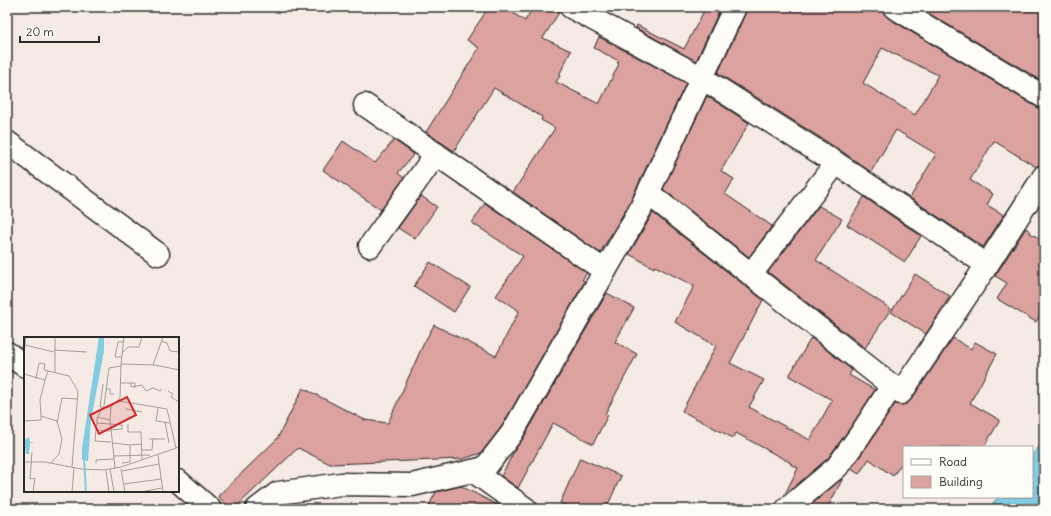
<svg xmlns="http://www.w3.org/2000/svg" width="1051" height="516" font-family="Delius,sans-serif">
<rect width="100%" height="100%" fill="#f6eae5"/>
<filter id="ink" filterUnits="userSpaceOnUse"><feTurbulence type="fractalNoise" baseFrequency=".025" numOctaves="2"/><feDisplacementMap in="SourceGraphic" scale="8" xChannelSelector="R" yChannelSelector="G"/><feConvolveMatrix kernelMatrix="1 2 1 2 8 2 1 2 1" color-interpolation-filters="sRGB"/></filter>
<g filter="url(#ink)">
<polygon fill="#82cde1" stroke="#5f8c98" points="1044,441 1044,509 988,509 998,497 1032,497 1032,455"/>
<g fill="#dca29f" stroke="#2b2b2b" fill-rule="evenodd">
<polygon points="489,7 504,7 525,21 533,7 559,7 560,11 543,38 571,51 559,75 560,76 556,82 599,104 619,64 617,63 619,61 594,48 599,37 686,83 629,204 600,253 513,192 555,128 541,120 542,117 494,88 454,151 426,132 479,48 467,40"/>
<polygon points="706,7 721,7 696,61 636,28 637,25 684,49"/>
<path d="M747,7H882L883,13L888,18L1038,108L1044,109V164L1039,165L1036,167L994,141L970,180L993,194L987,205L1004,215L983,247L910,198L936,154L896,130L871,172L843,152L718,73L746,12ZM882,48L938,75L935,80H936L915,115L863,83Z"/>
<polygon points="918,7 1044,7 1044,82"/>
<polygon points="707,96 749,123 721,171 734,179 725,194 772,226 749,257 663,189"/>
<polygon points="394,140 414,154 398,173 404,178 381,210 323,170 343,141 375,163"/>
<polygon points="421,196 437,207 415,239 398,228"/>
<polygon points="864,197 921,236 905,262 847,225"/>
<polygon points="485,203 587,273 582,280 585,281 502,426 481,453 463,459 330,464 298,448 234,509 231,509 218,496 277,439 303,388 365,420 388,423 423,345 434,325 496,356 519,311 496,296 523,256 472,223"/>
<polygon points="819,206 842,219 816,260 891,309 865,348 768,272"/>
<polygon points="653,213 763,300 730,363 764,380 749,407 810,440 832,400 789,376 811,338 852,370 849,375 875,390 850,428 828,458 784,496 798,468 790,464 791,463 736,433 733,438 682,411 716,346 675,322 694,286 655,266 654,268 629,254"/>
<polygon points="1026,228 1031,232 1030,233 1044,241 1044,308 1036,322 997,299 1007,283 995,276"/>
<polygon points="430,262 470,287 454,312 414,286"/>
<polygon points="915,274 950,296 926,334 891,312"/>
<polygon points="607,293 634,308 615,342 637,354 605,414 608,415 593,444 553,423 518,488 501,476 516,448 523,439"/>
<polygon points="953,338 971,349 975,342 997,354 970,403 1000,420 984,447 904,447 904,460 893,476 869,459 859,474 851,469 870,442 895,404 900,405 906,404 911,400"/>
<polygon points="580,458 621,476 606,509 574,509 560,503"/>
<polygon points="843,478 827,509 806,509"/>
<polygon points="461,486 503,508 505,509 427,509 436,492"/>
</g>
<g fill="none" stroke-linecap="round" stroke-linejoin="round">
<g stroke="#2b2b2b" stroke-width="25">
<g id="minor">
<polyline points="571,7 702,78 836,163 987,265 1044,176"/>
<polyline points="894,7 1044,97"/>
<polyline points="365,105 605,271"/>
<polyline points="7,142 158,254"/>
<polyline points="648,193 901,393 987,265"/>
<polyline points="370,246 436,154"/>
<polyline points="758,265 836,163"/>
<polyline points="7,353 25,366"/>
<polyline points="473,471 526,509"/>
<polyline points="178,481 210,509"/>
<polyline points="257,509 278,493 341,484 412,485 485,468 512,433 640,210 735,7"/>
<polyline points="787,509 837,467 860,435 892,386"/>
</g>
</g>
<use href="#minor" stroke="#fdfcf7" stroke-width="22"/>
</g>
</g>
<g transform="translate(24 337)">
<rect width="155" height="155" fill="#f6eae5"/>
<path d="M75,0H80V14L67,83L64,124L58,123V111ZM5,100L6,105L11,106H6L5,117H2L0,103Z" fill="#82cde1"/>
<path fill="none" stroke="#82cde1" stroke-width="2" d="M60,121L62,155"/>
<path fill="none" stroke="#a59e9b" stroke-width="1" d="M137,4L143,6L146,14L155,15M1,8L30,15M30,13L63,15M0,15L2,0M98,16L104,10H115L118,0M98,20H91L94,5H99M97,27L100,0M129,28L139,0M31,35V0M0,37L21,43L16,63L17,79L33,84L38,102L35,117L27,126M12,42L15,26L21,27L20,33L24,34M21,43L24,34L45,39L54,54L48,130M96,46H111V51M107,46V50L118,48L122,54L129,51L136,54L138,52M82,52H86V57H90M144,54L149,57L147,60L155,65M95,64L143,72L152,111M80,69L85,31L97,29M78,70H76L79,47M134,71L132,84L146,86M102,72L118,75M74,80L78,70H87M141,85L145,106M33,86L38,61L53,62M73,86V80L86,83M104,87V95H117L118,123M0,88V84L17,83V79M72,93L73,86L98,88V92L86,93M86,94L72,93L71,104L87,105M125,102H141M88,106L106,108M118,113H128L129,102M8,115L6,142L11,141L9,155M134,118L139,155M89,119L126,118M0,125H21L57,132L80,133L97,130L155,110M72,126V123L90,122M98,126L106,125V108L118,107M91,131L86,82L87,70L96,61L97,27L131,28L155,33M86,132L90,155M97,132L101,155M82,134L85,155M98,134L135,127M100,147L137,142M48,155L50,130M116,155L138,151"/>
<path fill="#d62828" fill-opacity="0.15" stroke="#d62828" stroke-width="2" d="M103,60L112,78L75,97L66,78Z"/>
<rect width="155" height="155" fill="none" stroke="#2b2b2b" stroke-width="2"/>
</g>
<rect width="1051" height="516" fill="none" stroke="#fdfcf7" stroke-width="24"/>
<rect x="12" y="12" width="1027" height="492" fill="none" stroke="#2b2b2b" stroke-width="1.5" filter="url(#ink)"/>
<rect x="903" y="446" width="130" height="52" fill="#fdfcf7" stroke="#a9a8a5"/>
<rect x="911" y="459" width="20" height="6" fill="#fdfcf7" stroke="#a9a8a5"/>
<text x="939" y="466" font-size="12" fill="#2b2b2b">Road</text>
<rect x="911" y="476" width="20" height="12" fill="#dca29f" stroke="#a9a8a5"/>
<text x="939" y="486" font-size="12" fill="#2b2b2b">Building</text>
<path d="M20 36v6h79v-6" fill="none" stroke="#2b2b2b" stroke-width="2"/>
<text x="26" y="36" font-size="12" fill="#2b2b2b" stroke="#fdfcf7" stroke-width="3" paint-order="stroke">20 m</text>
</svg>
